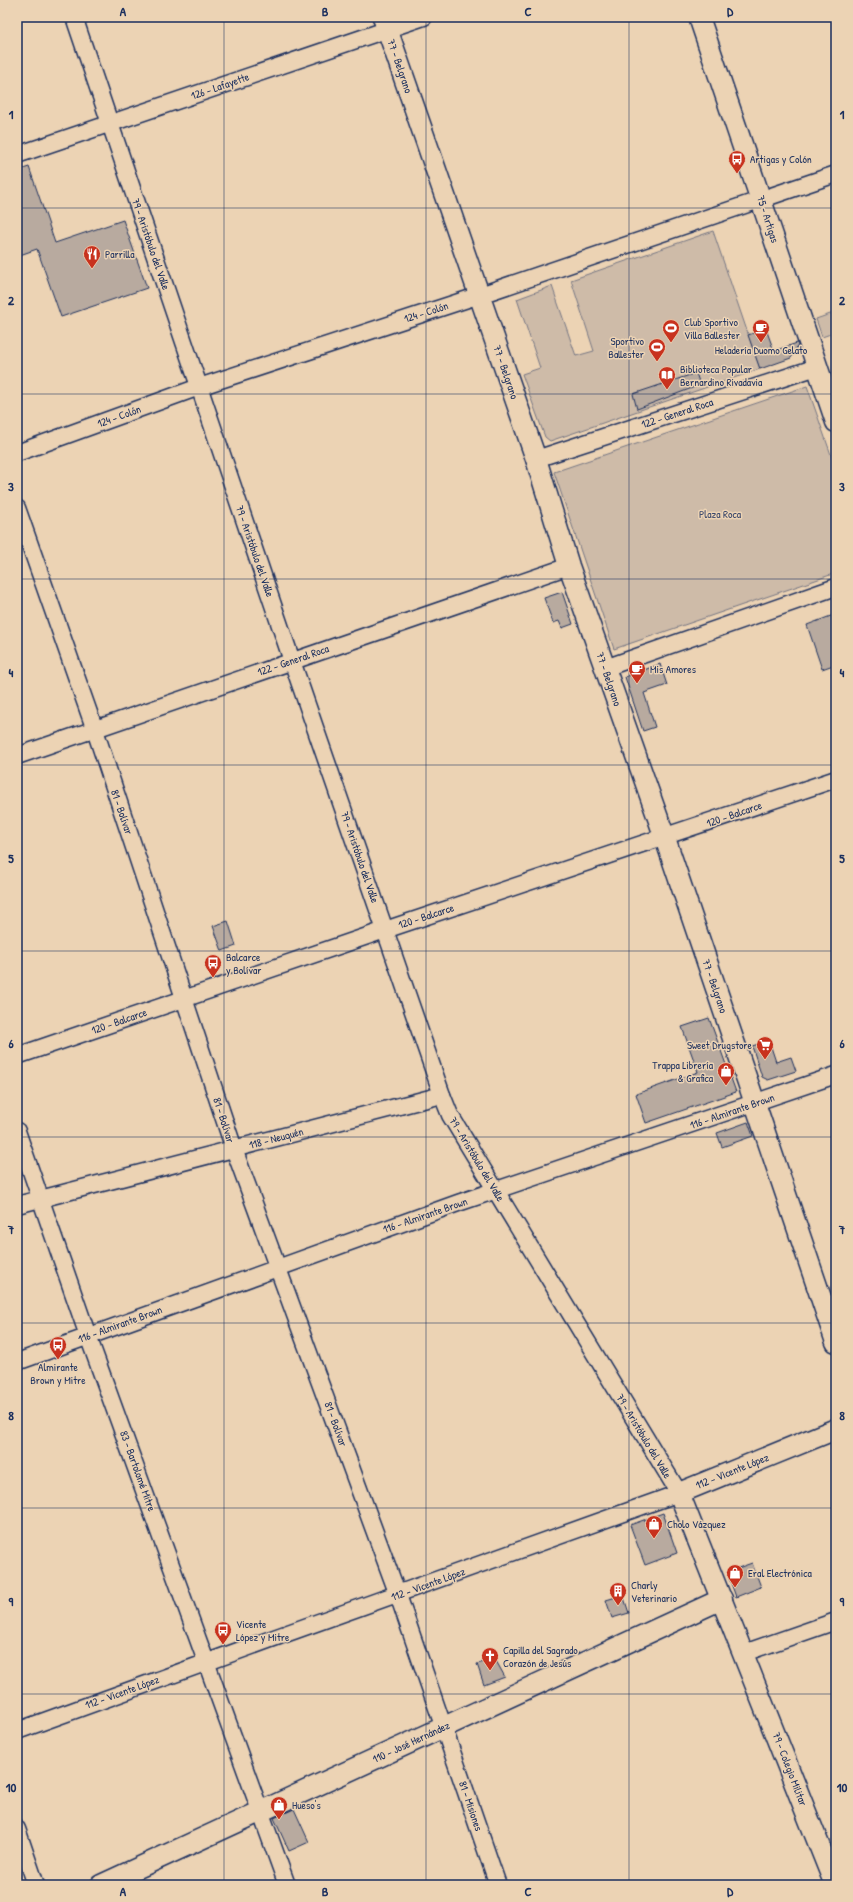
<svg xmlns="http://www.w3.org/2000/svg" width="853" height="1902" font-family="'Patrick Hand',sans-serif">
<rect width="100%" height="100%" fill="#ecd3b4"/>
<filter id="ink" filterUnits="userSpaceOnUse"><feTurbulence type="fractalNoise" baseFrequency=".025" numOctaves="2"/><feDisplacementMap in="SourceGraphic" scale="8" xChannelSelector="R" yChannelSelector="G"/><feConvolveMatrix kernelMatrix="1 2 1 2 8 2 1 2 1" color-interpolation-filters="sRGB"/></filter>
<g filter="url(#ink)">
<g fill="#cebba8" stroke="#747583">
<polygon points="713,231 760,369 550,441 545,437 522,374 540,368 517,299 552,286 576,356 594,351 571,280"/>
<polygon points="836,312 836,332 822,337 816,319"/>
<polygon points="807,386 836,469 836,573 614,649 554,472"/>
</g>
<g fill="#b8aa9f" stroke="#1b2f5e">
<polygon points="29,167 55,243 123,220 147,288 61,317 37,249 17,256 17,171"/>
<polygon points="766,329 774,351 797,343 798,345 791,358 760,369 748,335"/>
<polygon points="696,373 700,385 637,409 633,394"/>
<polygon points="562,592 573,624 562,628 559,621 553,623 544,598"/>
<polygon points="836,614 836,664 822,669 807,625"/>
<polygon points="660,664 667,685 644,693 655,727 643,731 625,677"/>
<polygon points="228,921 236,946 222,951 213,926"/>
<polygon points="709,1018 736,1092 646,1123 636,1094 698,1072 682,1027"/>
<polygon points="769,1041 776,1062 791,1057 796,1071 768,1080 762,1077 752,1046"/>
<polygon points="748,1122 753,1136 722,1147 717,1133"/>
<polygon points="663,1513 677,1553 645,1565 630,1525"/>
<polygon points="752,1563 761,1587 736,1597 727,1572"/>
<polygon points="623,1595 629,1613 612,1618 606,1600"/>
<polygon points="495,1659 505,1677 484,1685 477,1664"/>
<polygon points="294,1809 309,1842 289,1851 274,1818"/>
</g>
<g fill="none" stroke-linecap="round" stroke-linejoin="round">
<g stroke="#1b2f5e" stroke-width="19">
<g id="minor">
<polyline points="17,155 424,17"/>
<polyline points="17,453 199,387 480,295 836,174"/>
<polyline points="536,459 817,367"/>
<polyline points="17,508 95,730 234,1149 398,1595 498,1885"/>
<polyline points="605,668 836,587"/>
<polyline points="17,756 569,566"/>
<polyline points="17,1056 385,930 836,779"/>
<polyline points="17,1131 88,1336 287,1885"/>
<polyline points="17,1205 442,1095"/>
<polyline points="17,1362 458,1203 836,1075"/>
<polyline points="744,1653 836,1621"/>
<path d="M17,1731C237,1650 459,1573 679,1493L450,1115L442,1095L292,661L74,17"/>
<polyline points="17,1829 36,1885"/>
</g>
</g>
<g stroke="#1b2f5e" stroke-width="23">
<g id="tertiary">
<polyline points="383,17 536,459 569,566 665,838 836,1342"/>
<polyline points="699,17 836,422"/>
<polyline points="101,1885 722,1599"/>
<polyline points="835,1885 679,1493 836,1429"/>
</g>
</g>
<use href="#minor" stroke="#ecd3b4" stroke-width="16"/>
<use href="#tertiary" stroke="#ecd3b4" stroke-width="20"/>
</g>
</g>
<path fill="none" stroke="#1b2f5e" stroke-width="1" stroke-opacity="0.55" d="M224,17V1885M426,17V1885M629,17V1885M17,208H836M17,394H836M17,579H836M17,765H836M17,951H836M17,1137H836M17,1323H836M17,1508H836M17,1694H836"/>
<defs>
<g id="bus-pin" transform="scale(0.9)"><path d="M0 17L-7.5 6A9.5 9.5 0 1 1 7.5 6Z" fill="#c8321e" stroke="#ecd3b4"/><path d="M-5-6H5V4H4V6H2V4H-2V6H-4V4H-5ZM-3.5-4V0h7V-4ZM-3.5 1.2v1.5H-2V1.2ZM2 1.2v1.5H3.5V1.2Z" fill="#fff"/></g>
<g id="restaurant-pin" transform="scale(0.9)"><path d="M0 17L-7.5 6A9.5 9.5 0 1 1 7.5 6Z" fill="#c8321e" stroke="#ecd3b4"/><path d="M-5-6h1v4h1v-4h1v4h1v-4h1v5L-1.5 .5V6h-2V.5L-5-1ZM5-6V6H3V1.5H1.5Q1.5-4 5-6Z" fill="#fff"/></g>
<g id="stadium-pin" transform="scale(0.9)"><path d="M0 17L-7.5 6A9.5 9.5 0 1 1 7.5 6Z" fill="#c8321e" stroke="#ecd3b4"/><path d="M0-5a6.5 5 0 1 0 0 10a6.5 5 0 1 0 0-10ZM-3.5-1.8h7v3.6h-7Z" fill="#fff"/></g>
<g id="cafe-pin" transform="scale(0.9)"><path d="M0 17L-7.5 6A9.5 9.5 0 1 1 7.5 6Z" fill="#c8321e" stroke="#ecd3b4"/><path d="M-5.5-4.5H6V0H3Q3 3.5 0 3.5H-2.5Q-5.5 3.5-5.5 0ZM3-3.2v2h1.7v-2ZM-6 4.5H4V6H-6Z" fill="#fff"/></g>
<g id="library-pin" transform="scale(0.9)"><path d="M0 17L-7.5 6A9.5 9.5 0 1 1 7.5 6Z" fill="#c8321e" stroke="#ecd3b4"/><path d="M-6-4Q-3-5.5-.7-3.5V5Q-3 3-6 4ZM6-4Q3-5.5 .7-3.5V5Q3 3 6 4Z" fill="#fff"/></g>
<g id="supermarket-pin" transform="scale(0.9)"><path d="M0 17L-7.5 6A9.5 9.5 0 1 1 7.5 6Z" fill="#c8321e" stroke="#ecd3b4"/><path d="M-6-5.5h2.5l.6 2H6L4.5 2H-2.5L-4.4-4H-6ZM-1.5 3.2a1.3 1.3 0 1 0 .1 0ZM3 3.2a1.3 1.3 0 1 0 .1 0Z" fill="#fff"/></g>
<g id="shop-pin" transform="scale(0.9)"><path d="M0 17L-7.5 6A9.5 9.5 0 1 1 7.5 6Z" fill="#c8321e" stroke="#ecd3b4"/><path d="M-5-2.5h2.3a2.7 3.5 0 0 1 5.4 0H5L5.5 6h-11ZM-1.5-2.5h3a1.5 2.3 0 0 0-3 0Z" fill="#fff"/></g>
<g id="building-pin" transform="scale(0.9)"><path d="M0 17L-7.5 6A9.5 9.5 0 1 1 7.5 6Z" fill="#c8321e" stroke="#ecd3b4"/><path d="M-4-6H4V6H1V3H-1V6H-4ZM-2.5-4.3h1.7v1.8h-1.7ZM.8-4.3h1.7v1.8H.8ZM-2.5-1h1.7V.8h-1.7ZM.8-1h1.7V.8H.8Z" fill="#fff"/></g>
<g id="church-pin" transform="scale(0.9)"><path d="M0 17L-7.5 6A9.5 9.5 0 1 1 7.5 6Z" fill="#c8321e" stroke="#ecd3b4"/><path d="M-1.2-6h2.4v3.5h3.3v2.4h-3.3V6h-2.4V-.1h-3.3v-2.4h3.3Z" fill="#fff"/></g>
</defs>
<g fill-rule="evenodd">
<use href="#bus-pin" x="737" y="159"/>
<use href="#restaurant-pin" x="92" y="254"/>
<use href="#stadium-pin" x="671" y="328"/>
<use href="#cafe-pin" x="761" y="328"/>
<use href="#stadium-pin" x="657" y="347"/>
<use href="#library-pin" x="667" y="375"/>
<use href="#cafe-pin" x="637" y="669"/>
<use href="#bus-pin" x="213" y="963"/>
<use href="#supermarket-pin" x="765" y="1045"/>
<use href="#shop-pin" x="726" y="1071"/>
<use href="#bus-pin" x="58" y="1345"/>
<use href="#shop-pin" x="654" y="1524"/>
<use href="#shop-pin" x="735" y="1573"/>
<use href="#building-pin" x="618" y="1591"/>
<use href="#bus-pin" x="223" y="1630"/>
<use href="#church-pin" x="490" y="1656"/>
<use href="#shop-pin" x="279" y="1805"/>
</g>
<g text-anchor="middle" dominant-baseline="central" stroke-width="3" stroke-linejoin="round" paint-order="stroke">
<g font-size="11" fill="#1b2f5e" stroke="#ecd3b4">
<text transform="translate(400 66) rotate(71)">77 - Belgrano</text>
<text transform="translate(220 86) rotate(-19)">126 - Lafayette</text>
<text transform="translate(768 219) rotate(72)">75 - Artigas</text>
<text transform="translate(151 244) rotate(71)">79 - Aristóbulo del Valle</text>
<text transform="translate(426 312) rotate(-18)">124 - Colón</text>
<text transform="translate(506 372) rotate(71)">77 - Belgrano</text>
<text transform="translate(677 413) rotate(-18)">122 - General Roca</text>
<text transform="translate(119 416) rotate(-20)">124 - Colón</text>
<text transform="translate(255 551) rotate(71)">79 - Aristóbulo del Valle</text>
<text transform="translate(293 660) rotate(-19)">122 - General Roca</text>
<text transform="translate(609 679) rotate(71)">77 - Belgrano</text>
<text transform="translate(122 812) rotate(71)">81 - Bolívar</text>
<text transform="translate(734 814) rotate(-19)">120 - Balcarce</text>
<text transform="translate(360 857) rotate(71)">79 - Aristóbulo del Valle</text>
<text transform="translate(426 916) rotate(-18)">120 - Balcarce</text>
<text transform="translate(715 986) rotate(71)">77 - Belgrano</text>
<text transform="translate(119 1021) rotate(-19)">120 - Balcarce</text>
<text transform="translate(732 1111) rotate(-19)">116 - Almirante Brown</text>
<text transform="translate(224 1120) rotate(72)">81 - Bolívar</text>
<text transform="translate(276 1138) rotate(-15)">118 - Neuquén</text>
<text transform="translate(477 1159) rotate(59)">79 - Aristóbulo del Valle</text>
<text transform="translate(425 1215) rotate(-19)">116 - Almirante Brown</text>
<text transform="translate(120 1324) rotate(-20)">116 - Almirante Brown</text>
<text transform="translate(336 1424) rotate(70)">81 - Bolívar</text>
<text transform="translate(644 1436) rotate(59)">79 - Aristóbulo del Valle</text>
<text transform="translate(138 1471) rotate(70)">83 - Bartolomé Mitre</text>
<text transform="translate(732 1471) rotate(-22)">112 - Vicente López</text>
<text transform="translate(428 1584) rotate(-20)">112 - Vicente López</text>
<text transform="translate(122 1692) rotate(-20)">112 - Vicente López</text>
<text transform="translate(411 1742) rotate(-25)">110 - José Hernández</text>
<text transform="translate(790 1769) rotate(69)">79 - Colegio Militar</text>
<text transform="translate(471 1806) rotate(71)">81 - Misiones</text>
</g>
<g font-size="11" fill="#1b2f5e" stroke="#ecd3b4" text-anchor="start">
<text x="750" y="159">Artigas y Colón</text>
<text x="105" y="254">Parrilla</text>
<text x="684" y="322">Club Sportivo<tspan x="684" dy="13">Villa Ballester</tspan></text>
<text x="644" y="341" text-anchor="end">Sportivo<tspan x="644" dy="13">Ballester</tspan></text>
<text x="761" y="350" text-anchor="middle">Heladería Duomo Gelato</text>
<text x="680" y="369">Biblioteca Popular<tspan x="680" dy="13">Bernardino Rivadavia</tspan></text>
<text x="650" y="669">Mis Amores</text>
<text x="226" y="957">Balcarce<tspan x="226" dy="13">y Bolívar</tspan></text>
<text x="752" y="1045" text-anchor="end">Sweet Drugstore</text>
<text x="713" y="1065" text-anchor="end">Trappa Librería<tspan x="713" dy="13">&amp; Grafica</tspan></text>
<text x="58" y="1367" text-anchor="middle">Almirante<tspan x="58" dy="13">Brown y Mitre</tspan></text>
<text x="667" y="1524">Cholo Vázquez</text>
<text x="748" y="1573">Eral Electrónica</text>
<text x="631" y="1585">Charly<tspan x="631" dy="13">Veterinario</tspan></text>
<text x="236" y="1624">Vicente<tspan x="236" dy="13">López y Mitre</tspan></text>
<text x="503" y="1650">Capilla del Sagrado<tspan x="503" dy="13">Corazón de Jesús</tspan></text>
<text x="292" y="1805">Hueso's</text>
</g>
<g font-size="11" fill="#364469" stroke="#ecd3b4">
<text x="720" y="514">Plaza Roca</text>
</g>
</g>
<rect width="853" height="1902" fill="none" stroke="#ecd3b4" stroke-width="44"/>
<rect x="22" y="22" width="809" height="1858" fill="none" stroke="#1b2f5e" stroke-width="1.5"/>
<g font-size="13" text-anchor="middle" font-weight="bold" fill="#1b2f5e">
<text x="123" y="16">A</text>
<text x="325" y="16">B</text>
<text x="528" y="16">C</text>
<text x="730" y="16">D</text>
<text x="11" y="119">1</text>
<text x="842" y="119">1</text>
<text x="11" y="305">2</text>
<text x="842" y="305">2</text>
<text x="11" y="491">3</text>
<text x="842" y="491">3</text>
<text x="11" y="677">4</text>
<text x="842" y="677">4</text>
<text x="11" y="863">5</text>
<text x="842" y="863">5</text>
<text x="11" y="1048">6</text>
<text x="842" y="1048">6</text>
<text x="11" y="1234">7</text>
<text x="842" y="1234">7</text>
<text x="11" y="1420">8</text>
<text x="842" y="1420">8</text>
<text x="11" y="1606">9</text>
<text x="842" y="1606">9</text>
<text x="11" y="1792">10</text>
<text x="842" y="1792">10</text>
<text x="123" y="1896">A</text>
<text x="325" y="1896">B</text>
<text x="528" y="1896">C</text>
<text x="730" y="1896">D</text>
</g>
</svg>
